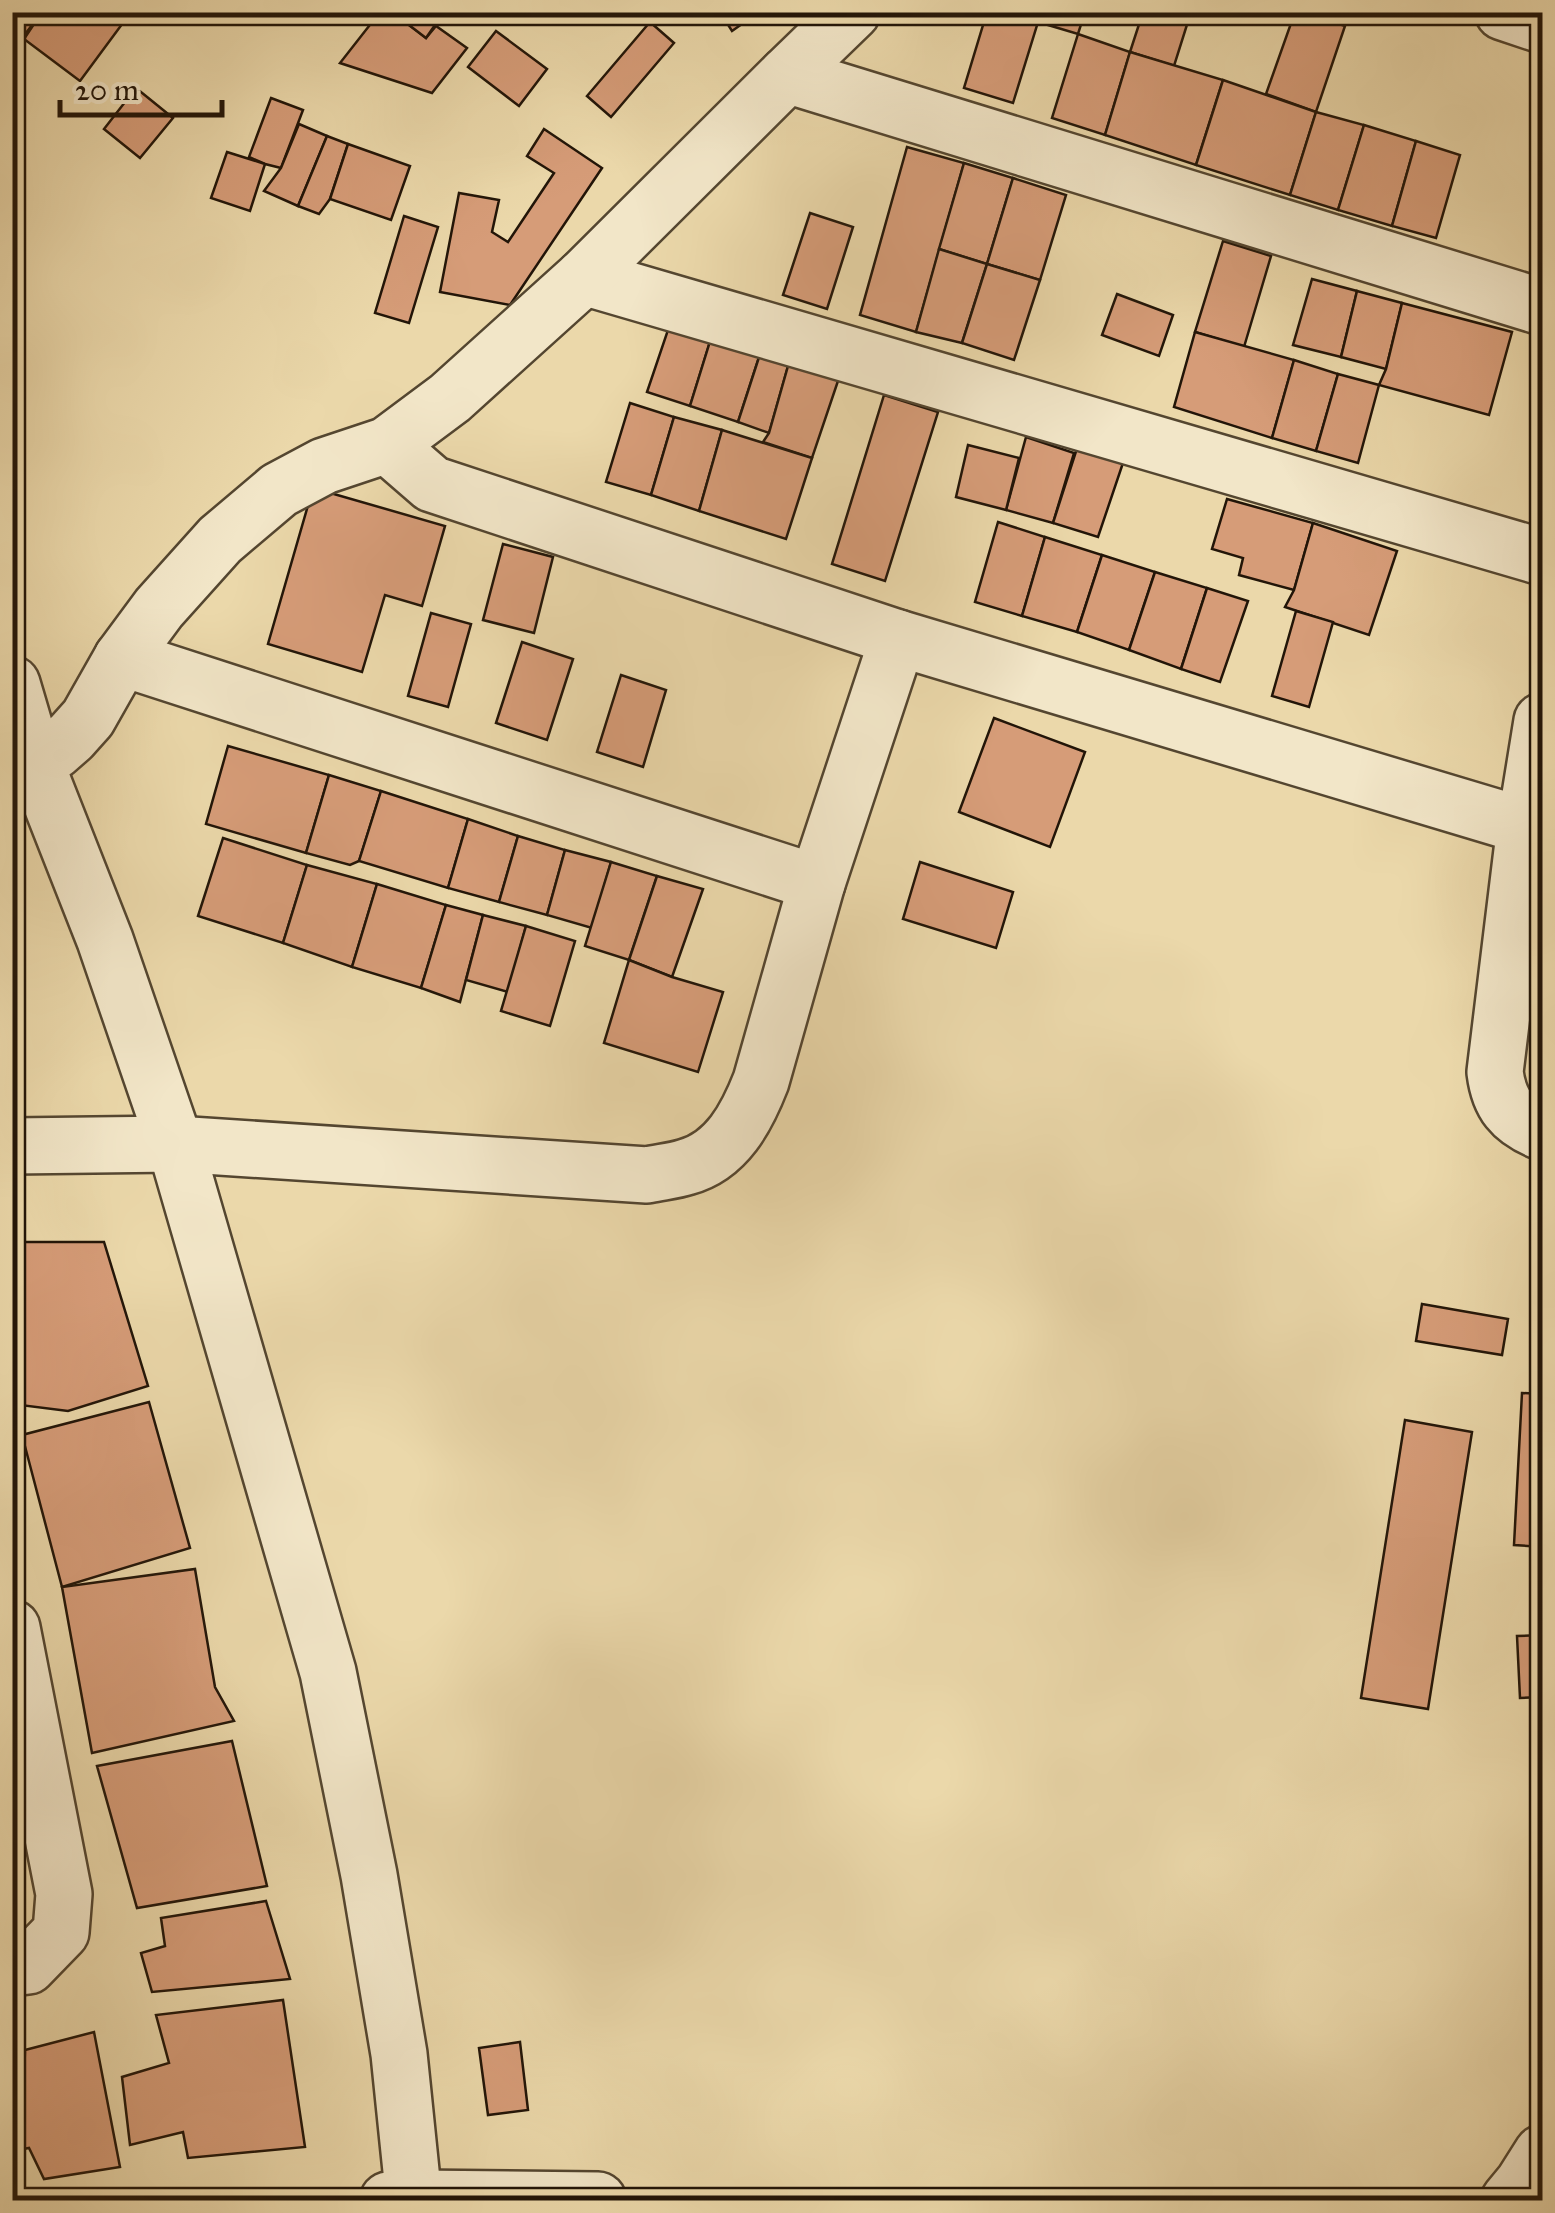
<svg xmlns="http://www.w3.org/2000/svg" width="1555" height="2213" font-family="'IM FELL Great Primer',serif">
<rect width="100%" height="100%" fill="#ebd8aa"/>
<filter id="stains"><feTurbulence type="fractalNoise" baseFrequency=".002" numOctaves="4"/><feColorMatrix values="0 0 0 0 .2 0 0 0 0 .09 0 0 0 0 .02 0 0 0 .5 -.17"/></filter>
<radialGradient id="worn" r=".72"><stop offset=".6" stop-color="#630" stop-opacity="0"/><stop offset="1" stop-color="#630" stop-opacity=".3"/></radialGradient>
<g fill="#d69c78" stroke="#221508" stroke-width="2.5">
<polygon points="12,12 42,12 16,46 12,44"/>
<polygon points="42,12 131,12 80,81 24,39"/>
<polygon points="380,12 392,12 426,38 436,26 467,48 432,93 340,63"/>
<polygon points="392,12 444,12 426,38"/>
<polygon points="720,12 759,12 732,31"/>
<polygon points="987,12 1007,12 1038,22 1013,103 964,88"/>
<polygon points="1029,12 1085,12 1078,34 1038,22 1028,15"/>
<polygon points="1143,12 1191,12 1174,66 1130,52"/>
<polygon points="1295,12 1305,12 1345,26 1316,112 1266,94"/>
<polygon points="650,22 674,43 611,117 587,96"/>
<polygon points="496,31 547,69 519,106 468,67"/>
<polygon points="1078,34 1130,52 1105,135 1052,118"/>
<polygon points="1130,52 1223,80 1196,165 1105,135"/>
<polygon points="1223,80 1316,112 1290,195 1196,165"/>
<polygon points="136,88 173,118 140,158 104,129"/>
<polygon points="271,98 303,110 281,168 265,164 249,157"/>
<polygon points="1316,112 1364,125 1338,210 1290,195"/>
<polygon points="299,124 327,136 298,206 264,191 281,168"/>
<polygon points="1364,125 1416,141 1392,226 1338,210"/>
<polygon points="544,129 602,168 510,305 440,292 459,193 499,200 492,232 508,242 554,173 527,156"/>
<polygon points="327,136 348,144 330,199 319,214 298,206"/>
<polygon points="1416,141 1460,155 1436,238 1392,226"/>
<polygon points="348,144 410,166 391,220 330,199"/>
<polygon points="907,147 964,163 916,332 860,315"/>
<polygon points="227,152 265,164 250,211 211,198"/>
<polygon points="964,163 1013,178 987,264 939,249"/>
<polygon points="1013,178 1066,195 1040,280 987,264"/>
<polygon points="810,213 853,227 827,309 783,295"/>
<polygon points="404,216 438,227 409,323 375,313"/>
<polygon points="1223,241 1271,256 1244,347 1195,332"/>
<polygon points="939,249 987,264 962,343 916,332"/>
<polygon points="987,264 1040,280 1014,360 962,343"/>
<polygon points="1312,279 1357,291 1341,357 1293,345"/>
<polygon points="1357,291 1402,303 1386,369 1341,357"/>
<polygon points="1117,294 1173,315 1159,356 1102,335"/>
<polygon points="1402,303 1512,332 1489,415 1379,385 1386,369"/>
<polygon points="671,321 712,335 690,406 647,392"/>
<polygon points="1195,332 1294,360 1272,438 1174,407"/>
<polygon points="712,335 761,351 738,422 690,406"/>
<polygon points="761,351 790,359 769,433 738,422"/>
<polygon points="790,359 840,375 812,458 763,442 769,433"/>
<polygon points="1294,360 1338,374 1316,451 1272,438"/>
<polygon points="1338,374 1379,385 1358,463 1316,451"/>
<polygon points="884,395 938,412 885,581 832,564"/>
<polygon points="630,403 674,417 651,495 606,482"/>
<polygon points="674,417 722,430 699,511 651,495"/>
<polygon points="722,430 812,458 786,539 699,511"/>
<polygon points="1026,437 1074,453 1053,523 1006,510"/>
<polygon points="1079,442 1125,457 1098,537 1053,523"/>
<polygon points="968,445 1019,458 1006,510 956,497"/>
<polygon points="313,488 445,526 422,606 385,595 362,672 268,644"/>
<polygon points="1227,499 1313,523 1294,590 1239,575 1243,558 1212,549"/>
<polygon points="998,522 1045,537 1022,616 975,602"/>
<polygon points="1313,523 1397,551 1369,635 1285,607 1294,590"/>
<polygon points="1045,537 1102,555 1077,632 1022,616"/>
<polygon points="503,544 553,557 534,633 483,620"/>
<polygon points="1102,555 1155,572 1129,650 1077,632"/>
<polygon points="1155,572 1207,588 1181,669 1129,650"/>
<polygon points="1207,588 1248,601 1220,682 1181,669"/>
<polygon points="1296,611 1333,622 1309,707 1272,696"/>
<polygon points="431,613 471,624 448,707 408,696"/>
<polygon points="522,642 573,659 547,740 496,723"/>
<polygon points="621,675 666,690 643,767 597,752"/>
<polygon points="994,718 1085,752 1050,847 959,812"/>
<polygon points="228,746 329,775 306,853 206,824"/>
<polygon points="329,775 381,791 359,861 350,865 306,853"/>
<polygon points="381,791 468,819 448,888 359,861"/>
<polygon points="468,819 518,836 499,902 448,888"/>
<polygon points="518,836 565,850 547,915 499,902"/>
<polygon points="223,838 307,865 283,943 198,916"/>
<polygon points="565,850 611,862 592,928 547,915"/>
<polygon points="611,862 657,876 629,960 585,946"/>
<polygon points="920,862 1013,892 996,948 903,919"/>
<polygon points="307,865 377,884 352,967 283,943"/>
<polygon points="657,876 703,889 672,977 629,960"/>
<polygon points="377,884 446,905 421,988 352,967"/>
<polygon points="446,905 483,915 460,1002 421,988"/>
<polygon points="483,915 526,926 508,992 466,980"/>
<polygon points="526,926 575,941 550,1026 501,1011"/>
<polygon points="629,960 672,977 723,992 698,1072 604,1043"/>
<polygon points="12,1242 104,1242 148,1386 68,1411 12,1404"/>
<polygon points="1422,1304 1508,1319 1502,1355 1416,1341"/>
<polygon points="1522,1393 1542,1394 1542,1547 1514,1545"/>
<polygon points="149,1402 190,1548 62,1587 22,1435"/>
<polygon points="1405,1420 1472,1432 1428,1709 1361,1698"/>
<polygon points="195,1569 215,1687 234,1721 92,1753 62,1587"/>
<polygon points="1542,1635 1542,1697 1520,1698 1517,1636"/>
<polygon points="232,1741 267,1886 137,1908 97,1766"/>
<polygon points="266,1901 290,1979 152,1992 141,1953 165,1946 161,1918"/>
<polygon points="283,2000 305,2147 188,2158 183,2132 130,2145 122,2077 169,2063 156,2015"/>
<polygon points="94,2032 120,2167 44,2179 29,2148 12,2151 12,2083 24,2081 25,2050"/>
<polygon points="520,2042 528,2110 488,2115 479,2048"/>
</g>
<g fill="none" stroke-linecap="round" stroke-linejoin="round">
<g stroke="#544630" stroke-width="60">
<g id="minor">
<polyline points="1503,12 1542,25"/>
<polyline points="787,75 1542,307"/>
<polyline points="584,277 1542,557"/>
<polyline points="387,445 432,484 898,638 1525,826"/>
<polyline points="122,658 817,883"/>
<polyline points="12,684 35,762 105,940 175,1144 328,1672 369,1875 399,2054 414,2200"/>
<path d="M1542,721L1525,826L1495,1072C1499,1104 1512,1120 1542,1132"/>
<polyline points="35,762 55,751 71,737 88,718 122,658 159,608 220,540 279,490 324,466 387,445 450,398 584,277 787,75 852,12"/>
<path d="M12,1146L175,1144L647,1175C660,1172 674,1171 686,1167C727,1156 747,1117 761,1081L817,883L898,638"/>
<polyline points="12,1628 64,1894 61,1932 28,1966 12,1968"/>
<polyline points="388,2200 414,2198 598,2200"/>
<polyline points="1509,2200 1523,2183 1542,2153"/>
</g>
</g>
<use href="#minor" stroke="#f2e6c8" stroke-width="55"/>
</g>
<rect width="1555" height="2213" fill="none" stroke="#ebd8aa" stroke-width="50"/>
<rect x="15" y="15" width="1525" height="2183" fill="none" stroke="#221508" stroke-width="5"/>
<rect x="25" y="25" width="1505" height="2163" fill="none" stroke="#221508" stroke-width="2.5"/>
<path d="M60 100v15h162v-15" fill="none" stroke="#221508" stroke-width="5"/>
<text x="75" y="100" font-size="30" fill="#221508" stroke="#f2e6c8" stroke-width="8" paint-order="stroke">20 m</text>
<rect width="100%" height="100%" filter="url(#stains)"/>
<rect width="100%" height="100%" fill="url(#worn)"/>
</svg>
